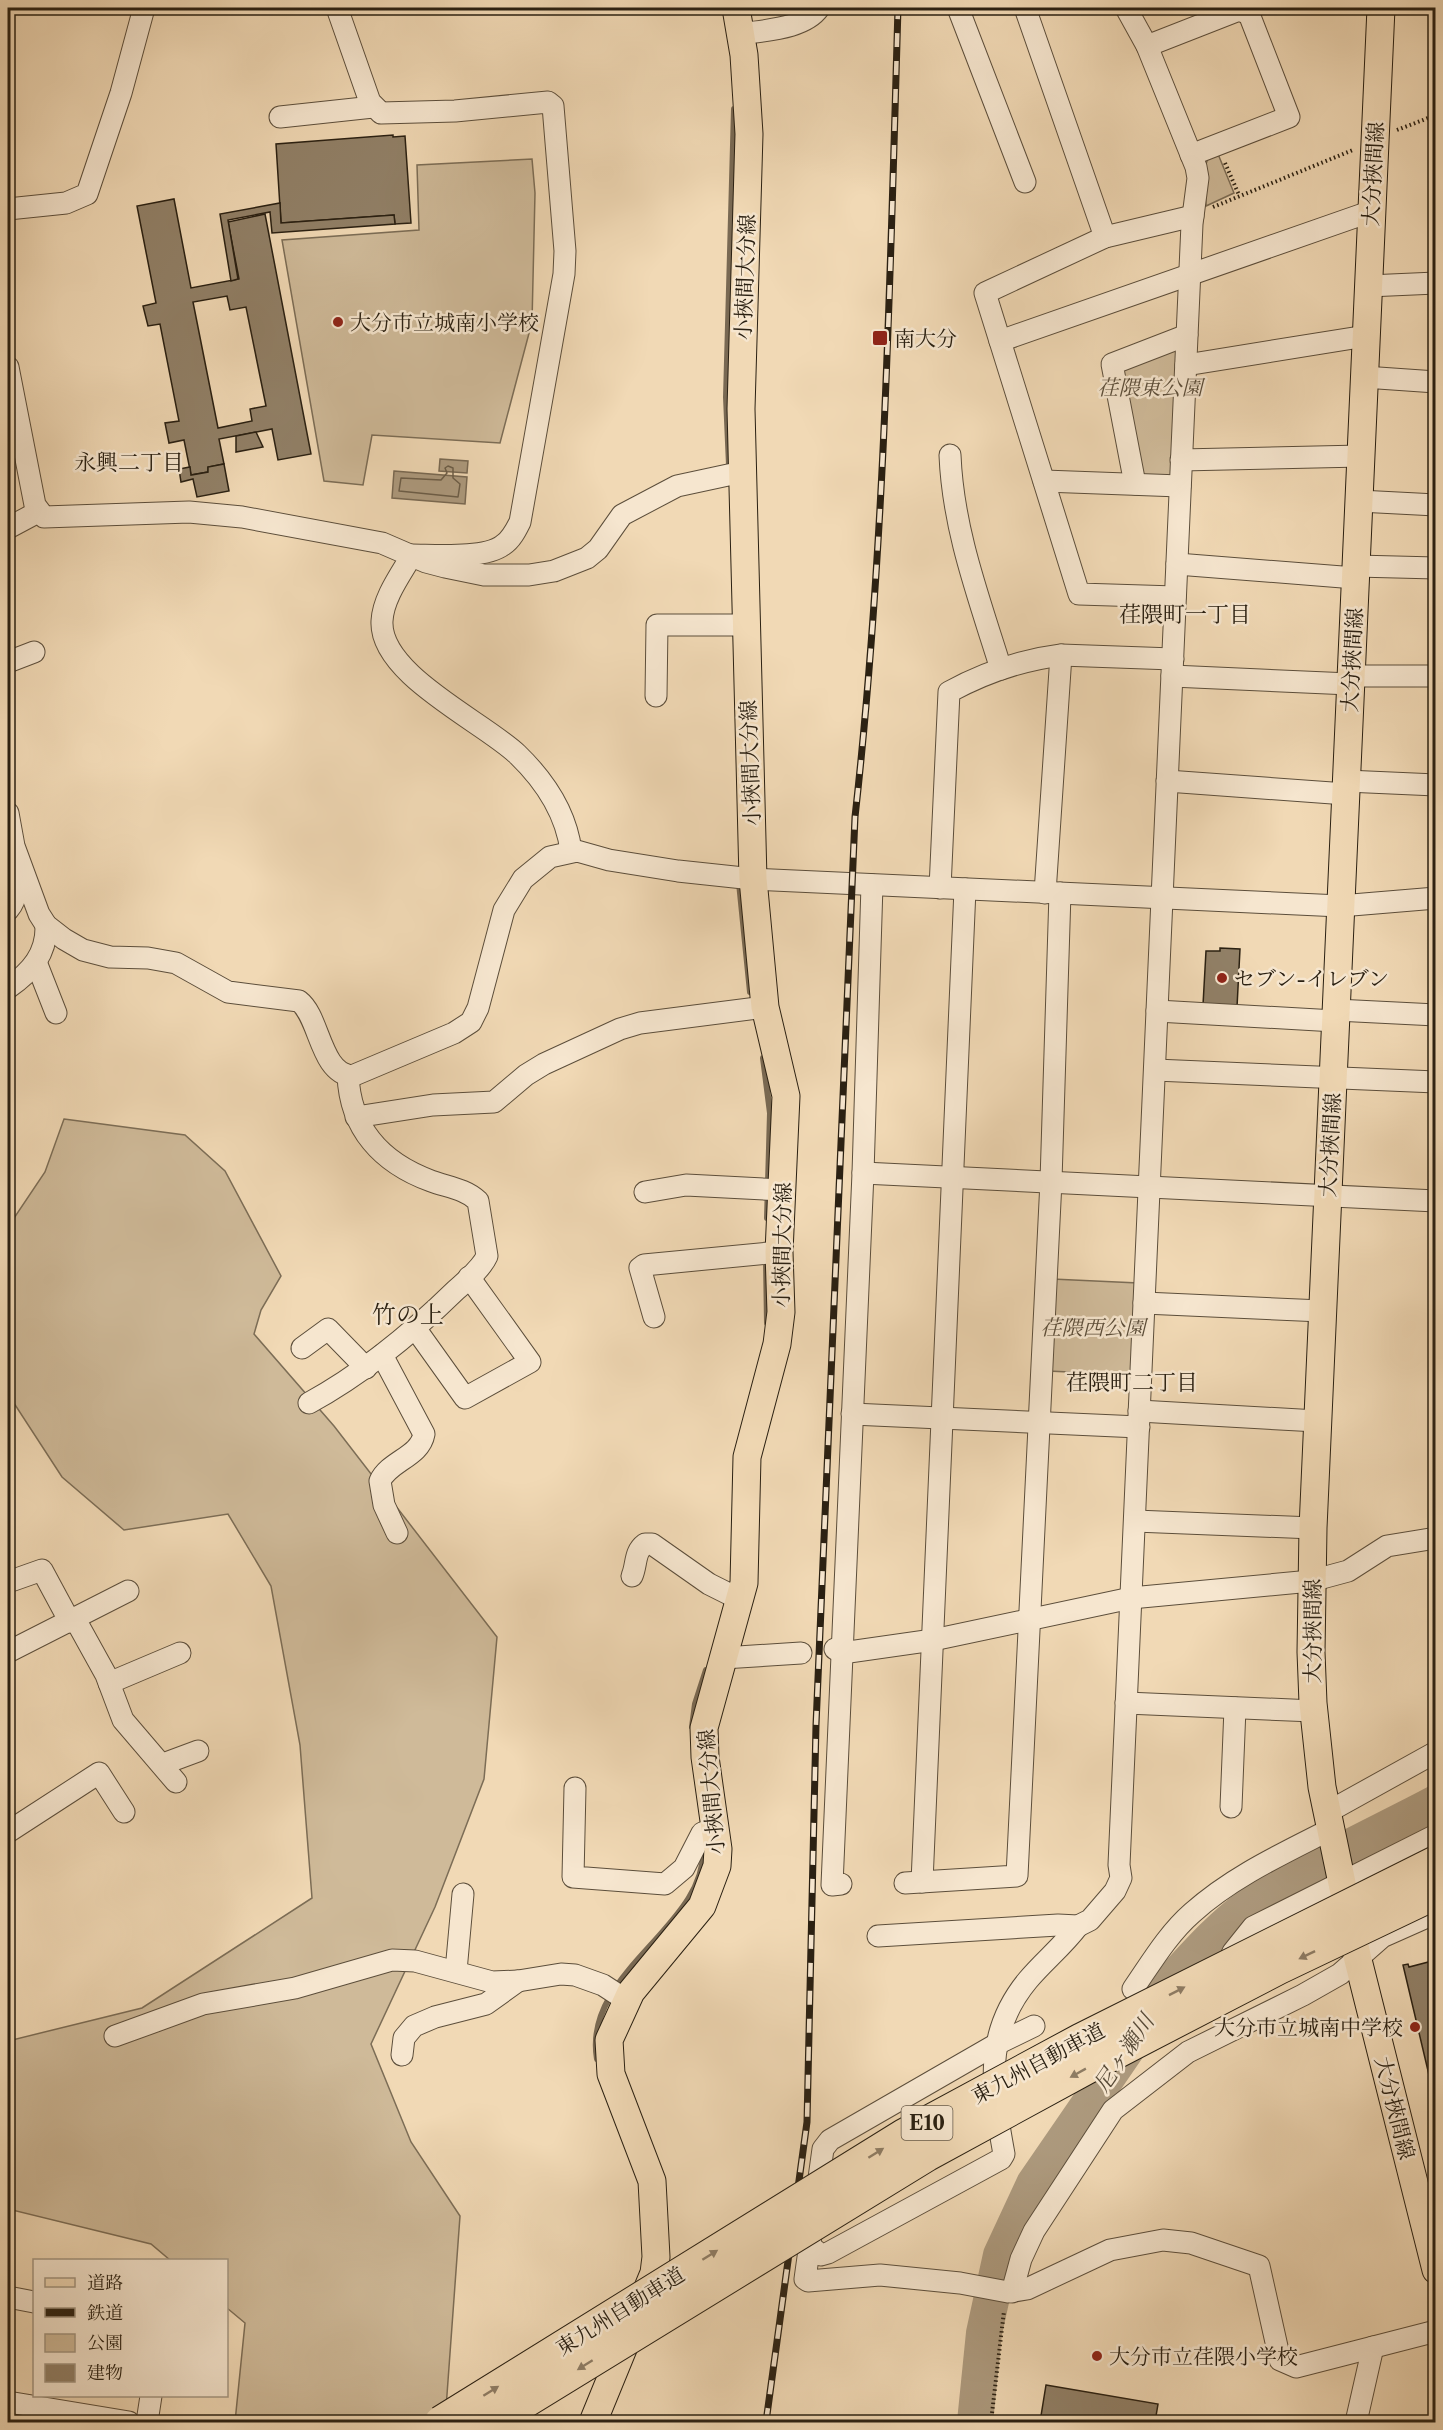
<svg xmlns="http://www.w3.org/2000/svg" width="1443" height="2430" font-family="'Libre Caslon Text','Noto Serif JP',serif">
<rect width="100%" height="100%" fill="#f1d9b5"/>
<filter id="stains"><feTurbulence type="fractalNoise" baseFrequency=".00333" numOctaves="4"/><feColorMatrix values="0 0 0 0 .2 0 0 0 0 .09 0 0 0 0 .02 0 0 0 .5 -.17"/></filter>
<radialGradient id="worn" r=".72"><stop offset=".6" stop-color="#630" stop-opacity="0"/><stop offset="1" stop-color="#630" stop-opacity=".3"/></radialGradient>
<g fill="#cfba99" stroke="#7c6d56" stroke-width="1.5">
<polygon points="1218,154 1234,193 1206,206 1204,170 1208,158"/>
<polygon points="532,159 535,193 532,322 500,443 372,435 363,485 324,481 282,240 419,230 417,165"/>
<polygon points="1180,349 1174,475 1168,480 1143,479 1122,367"/>
<polygon points="64,1119 185,1135 225,1171 281,1276 261,1310 254,1334 334,1426 497,1637 484,1779 435,1907 371,2044 411,2142 460,2216 445,2422 235,2422 245,2323 227,2308 226,2260 170,2260 151,2244 8,2209 8,2041 142,2008 312,1898 300,1745 271,1586 228,1514 124,1530 62,1477 8,1394 8,1232 10,1224 45,1172"/>
<polygon points="1052,1279 1138,1283 1134,1375 1048,1371"/>
</g>
<g fill="#ad9a7e" stroke="#796953" stroke-width="1.5">
<polygon points="440,459 468,461 467,473 439,471"/>
<polygon points="394,471 467,477 465,504 392,498"/>
</g>
<g fill="none" stroke-linecap="round" stroke-linejoin="round">
<polygon stroke="#6c5d48" stroke-width="1.5" points="448,466 453,468 453,478 460,484 458,497 399,491 401,478 441,480 447,473 445,468"/>
<g stroke="#796953" stroke-width="6">
<polyline points="729,465 726,397 734,109"/>
<polyline points="739,883 750,992"/>
<polyline points="763,1058 770,1113 767,1218"/>
<polyline points="766,1261 767,1323"/>
<polyline points="692,1727 695,1704 706,1670"/>
<path d="M597,2059C582,1971 709,1926 703,1847"/>
</g>
<path stroke="#ad9a7e" stroke-width="36" d="M975,2422L984,2333L1001,2255L1034,2184L1179,1973C1201,1949 1223,1925 1249,1906C1307,1865 1374,1836 1436,1803"/>
</g>
<g fill="#918067" stroke="#2a2012" stroke-width="1.5" fill-rule="evenodd">
<polygon points="393,135 393,137 405,136 411,223 395,224 394,215 281,223 276,144"/>
<path d="M174,199L191,288L239,279L228,222L265,214L311,454L278,460L272,429L219,439L224,464L208,467V472L191,475L184,440L169,443L165,423L179,421L160,324L148,326L143,306L156,303L137,206ZM227,296L230,310L246,307L266,406L250,409L252,421L218,428L193,302Z"/>
<polygon points="280,203 281,223 394,215 395,224 272,233 270,212 228,220 238,279 231,281 220,214"/>
<polygon points="256,432 263,447 236,452 236,436"/>
<polygon points="224,464 229,491 197,497 193,479 181,482 179,469 190,467 191,475 208,472 208,467"/>
<polygon points="1220,948 1240,949 1237,1007 1203,1005 1206,951 1220,951"/>
<polygon points="1436,1960 1436,2073 1429,2075 1403,1965 1408,1964 1409,1967"/>
<polygon points="1046,2385 1158,2404 1155,2422 1040,2422"/>
</g>
<g fill="none" stroke-linecap="round" stroke-linejoin="round">
<g stroke="#5c4e3b" stroke-width="23">
<g id="minor">
<path d="M337,8L370,102L381,113L455,111L548,102L553,106L565,251L564,274L520,522C516,530 511,540 503,545C485,559 435,555 412,555C401,574 383,598 382,621C379,674 482,721 517,754C545,781 566,812 571,851"/>
<polyline points="958,8 1025,182"/>
<polyline points="1025,8 1105,237"/>
<path d="M741,34C765,30 804,29 819,8"/>
<polyline points="1147,46 1239,10 1249,14 1289,117 1191,155"/>
<polyline points="280,117 373,107"/>
<polyline points="8,209 66,203 87,194 121,93 144,8"/>
<polyline points="1368,286 1436,283"/>
<polyline points="1000,341 1372,211"/>
<polyline points="1186,365 1366,336"/>
<polyline points="8,367 35,505 44,517 189,512 242,517 382,543 426,562 445,567 484,575 529,575 554,571 587,558 598,549 622,515 677,486 742,472"/>
<polyline points="1364,377 1436,382"/>
<path d="M950,455C953,530 979,598 1001,669"/>
<polyline points="1181,460 1361,456"/>
<polyline points="1044,481 1180,486"/>
<polyline points="1135,484 1112,364 1187,335"/>
<polyline points="1359,501 1436,505"/>
<polyline points="8,528 38,512"/>
<polyline points="1177,564 1355,578"/>
<polyline points="1356,566 1436,568"/>
<polyline points="1175,597 1079,594 985,293 1105,237 1193,216"/>
<polyline points="8,662 34,652"/>
<polyline points="1172,676 1350,684"/>
<polyline points="1351,676 1436,676"/>
<polyline points="656,696 657,625 746,625"/>
<polyline points="1167,781 1346,794"/>
<polyline points="1346,781 1436,785"/>
<path d="M8,813L14,846L39,914L46,925L64,939L83,950L110,957L148,958L176,963L228,992L299,1001C320,1017 320,1073 352,1076L454,1033L471,1022L478,1008L504,910L523,879L550,857L577,851L609,860L678,871L753,879L1340,906L1436,898"/>
<path d="M940,888L949,692C984,673 1021,660 1061,655L1173,659"/>
<polyline points="1045,893 1061,655"/>
<path d="M8,910C20,896 15,887 9,870"/>
<polyline points="36,962 56,1013"/>
<path d="M8,988C31,972 47,954 46,925"/>
<polyline points="1336,1010 1436,1015"/>
<polyline points="1157,1011 1335,1021"/>
<polyline points="1155,1070 1436,1082"/>
<polyline points="356,1117 433,1105 494,1102 526,1075 544,1064 620,1029 640,1023 765,1007"/>
<polyline points="863,1173 1436,1201"/>
<polyline points="645,1192 686,1185 782,1190"/>
<polyline points="1144,1303 1322,1311"/>
<polyline points="654,1317 640,1268 644,1265 779,1252"/>
<polyline points="415,1328 465,1398 530,1362 469,1277"/>
<polyline points="302,1348 328,1329 366,1368"/>
<path d="M382,1355L424,1434C420,1457 389,1461 380,1481L384,1505L397,1533"/>
<path d="M309,1403C364,1373 411,1334 456,1290C467,1280 481,1269 487,1256L478,1201C466,1189 447,1187 431,1181C382,1163 350,1129 348,1075"/>
<polyline points="1139,1411 1317,1421"/>
<polyline points="852,1414 1139,1427"/>
<polyline points="1135,1521 1313,1528"/>
<path d="M632,1576C637,1565 634,1552 645,1544H652L709,1584L741,1600"/>
<polyline points="8,1582 42,1570 70,1622"/>
<polyline points="75,1619 106,1675 123,1720 176,1782"/>
<polyline points="835,1649 842,1653 933,1640 1131,1598 1311,1581 1348,1571 1387,1546 1436,1538"/>
<polyline points="8,1652 128,1591"/>
<polyline points="723,1658 801,1653"/>
<polyline points="109,1683 180,1653"/>
<polyline points="1126,1703 1314,1711"/>
<polyline points="163,1764 198,1751"/>
<polyline points="575,1788 573,1877 665,1884 684,1868 702,1833 716,1828"/>
<polyline points="1231,1807 1235,1708"/>
<polyline points="1326,1813 1436,1752"/>
<polyline points="8,1832 99,1773 124,1812"/>
<polyline points="922,1882 965,889"/>
<polyline points="905,1883 1017,1876 1051,1181 1060,893"/>
<polyline points="841,1884 832,1885 863,1173 872,885"/>
<polyline points="878,1936 1058,1925 1078,1926 1090,1920 1115,1891 1121,1878 1119,1865 1192,224 1198,178 1196,167 1147,46 1126,8"/>
<polyline points="1227,1965 1233,1952 1253,1927 1436,1835"/>
<polyline points="456,1971 463,1894"/>
<path d="M1133,1989C1151,1963 1168,1934 1192,1913C1232,1877 1282,1854 1329,1830"/>
<polyline points="1034,2026 995,2045 830,2140 823,2149 805,2279 808,2281 880,2275 960,2283 1008,2292 1027,2289 1110,2250 1163,2240 1191,2243 1259,2266 1280,2360 1296,2367 1436,2331"/>
<polyline points="115,2036 203,2004 295,1988 392,1960 415,1961 492,1982 518,1981 561,1974 575,1975 603,1985 626,2000"/>
<polyline points="402,2055 404,2038 414,2026 435,2017 486,2004 518,1981"/>
<path d="M810,2246L821,2255L828,2253L1001,2159L1004,2154C992,2089 983,2034 1028,1980C1044,1961 1063,1946 1078,1926"/>
<polyline points="1012,2292 1021,2259 1034,2231 1113,2110 1188,2052 1303,1995 1340,1974 1382,1937 1436,1913"/>
<polyline points="8,2297 34,2302"/>
<polyline points="8,2402 129,2422"/>
<polyline points="147,2422 151,2396"/>
<polyline points="1356,2422 1373,2347"/>
</g>
</g>
<g stroke="#2a2012" stroke-width="29">
<g id="major">
<polyline points="1381,8 1313,1528 1311,1652 1313,1703 1322,1787 1358,1960 1436,2270"/>
<polyline points="593,2422 654,2273 656,2257 652,2181 611,2074 609,2040 631,1992 702,1906 717,1866 718,1849 705,1757 704,1728 744,1583 747,1457 777,1344 781,1312 779,1252 786,1096 765,1007 753,879 741,409 749,134 744,55 736,8"/>
</g>
</g>
<g stroke="#2a2012" stroke-width="4" stroke-dasharray="1.5 3" stroke-linecap="butt">
<polyline points="1397,130 1436,115"/>
<polyline points="1225,163 1239,195"/>
<polyline points="1213,207 1353,150"/>
<polyline points="991,2422 1004,2311"/>
</g>
<use href="#minor" stroke="#f6e6cf" stroke-width="21"/>
<use href="#major" stroke="#f1d9b5" stroke-width="27"/>
<g stroke="#2a2012" stroke-width="7">
<path id="rail" d="M766,2422L807,2122L816,1725L855,817C885,548 890,277 898,8"/>
</g>
<use href="#rail" stroke="#f6e6cf" stroke-width="4.5" stroke-dasharray="14" stroke-linecap="butt"/>
<g stroke="#2a2012" stroke-width="34" stroke-linecap="butt">
<g id="highway-bridge">
<polyline points="441,2422 904,2135 1080,2040 1436,1862"/>
<polyline points="492,2422 927,2155 1094,2064 1279,1968 1436,1893"/>
</g>
</g>
<use href="#highway-bridge" stroke="#f1d9b5" stroke-width="32"/>
</g>
<defs><path id="oneway-solid" d="M-6-.8H1V-3.2L6.5 0L1 3.2V.8H-6Z" transform="scale(1.5)"/></defs>
<g fill="#8e7c64">
<use href="#oneway-solid" transform="translate(1307 1955) rotate(154)"/>
<use href="#oneway-solid" transform="translate(1177 1991) rotate(-27)"/>
<use href="#oneway-solid" transform="translate(1078 2073) rotate(151)"/>
<use href="#oneway-solid" transform="translate(876 2153) rotate(-32)"/>
<use href="#oneway-solid" transform="translate(710 2255) rotate(-32)"/>
<use href="#oneway-solid" transform="translate(585 2365) rotate(148)"/>
<use href="#oneway-solid" transform="translate(491 2391) rotate(-32)"/>
</g>
<g fill="#8f2418" stroke="#f6e6cf" stroke-width="2">
<circle cx="338" cy="322" r="6"/>
<rect x="872" y="330" width="16" height="16" rx="3"/>
<circle cx="1222" cy="978" r="6"/>
<circle cx="1415" cy="2027" r="6"/>
<circle cx="1097" cy="2356" r="6"/>
</g>
<g text-anchor="middle" dominant-baseline="central" stroke-width="5" stroke-linejoin="round" paint-order="stroke">
<rect fill="#f6e6cf" stroke="#675b4b" stroke-width="1.5" x="901.5" y="2106" width="51" height="34" rx="4.5"/>
<g font-size="20" font-weight="bold" fill="#2a2012">
<text x="927" y="2123">E10</text>
</g>
<g font-size="21" fill="#2a2012" stroke="#f6e6cf">
<text transform="translate(1373 174) rotate(-87)">大分挾間線</text>
<text transform="translate(745 277) rotate(-88)">小挾間大分線</text>
<text transform="translate(1352 660) rotate(-87)">大分挾間線</text>
<text transform="translate(750 763) rotate(-92)">小挾間大分線</text>
<text transform="translate(1330 1145) rotate(-87)">大分挾間線</text>
<text transform="translate(782 1245) rotate(-89)">小挾間大分線</text>
<text transform="translate(1312 1631) rotate(-90)">大分挾間線</text>
<text transform="translate(711 1792) rotate(-95)">小挾間大分線</text>
<text transform="translate(1038 2063) rotate(-28)">東九州自動車道</text>
<text transform="translate(1395 2108) rotate(76)">大分挾間線</text>
<text transform="translate(620 2311) rotate(-32)">東九州自動車道</text>
</g>
<g font-size="21" fill="#2a2012" stroke="#f6e6cf" text-anchor="start">
<text x="350" y="322">大分市立城南小学校</text>
<text x="894" y="338">南大分</text>
<text x="1234" y="978">セブン-イレブン</text>
<text x="1403" y="2027" text-anchor="end">大分市立城南中学校</text>
<text x="1109" y="2356">大分市立荏隈小学校</text>
</g>
<g font-size="21" font-style="italic" fill="#5c4e3a" stroke="#f6e6cf">
<text x="1150" y="387">荏隈東公園</text>
<text x="1093" y="1327">荏隈西公園</text>
</g>
<g font-size="22" fill="#2a2012" stroke="#f6e6cf">
<text x="129" y="462">永興二丁目</text>
<text x="1185" y="614">荏隈町一丁目</text>
<text x="1132" y="1382">荏隈町二丁目</text>
</g>
<g font-size="22" font-style="italic" fill="#584b38" stroke="#f6e6cf">
<text transform="translate(1124 2053) rotate(-56)">尼ヶ瀬川</text>
</g>
<g font-size="24" fill="#2a2012" stroke="#f6e6cf">
<text x="408" y="1314">竹の上</text>
</g>
</g>
<rect width="1443" height="2430" fill="none" stroke="#f1d9b5" stroke-width="30"/>
<rect x="9" y="9" width="1425" height="2412" fill="none" stroke="#2a2012" stroke-width="3"/>
<rect x="15" y="15" width="1413" height="2400" fill="none" stroke="#2a2012" stroke-width="1.5"/>
<rect x="33" y="2259" width="195" height="138" fill="#f6e6cf" stroke="#a49783" stroke-width="1.5"/>
<rect x="45" y="2278" width="30" height="9" fill="#f1d9b5" stroke="#a49783" stroke-width="1.5"/>
<text x="87" y="2289" font-size="18" fill="#2a2012">道路</text>
<rect x="45" y="2308" width="30" height="9" fill="#2a2012" stroke="#a49783" stroke-width="1.5"/>
<text x="87" y="2319" font-size="18" fill="#2a2012">鉄道</text>
<rect x="45" y="2334" width="30" height="18" fill="#cfba99" stroke="#a49783" stroke-width="1.5"/>
<text x="87" y="2349" font-size="18" fill="#2a2012">公園</text>
<rect x="45" y="2364" width="30" height="18" fill="#918067" stroke="#a49783" stroke-width="1.5"/>
<text x="87" y="2379" font-size="18" fill="#2a2012">建物</text>
<rect width="100%" height="100%" filter="url(#stains)"/>
<rect width="100%" height="100%" fill="url(#worn)"/>
</svg>
